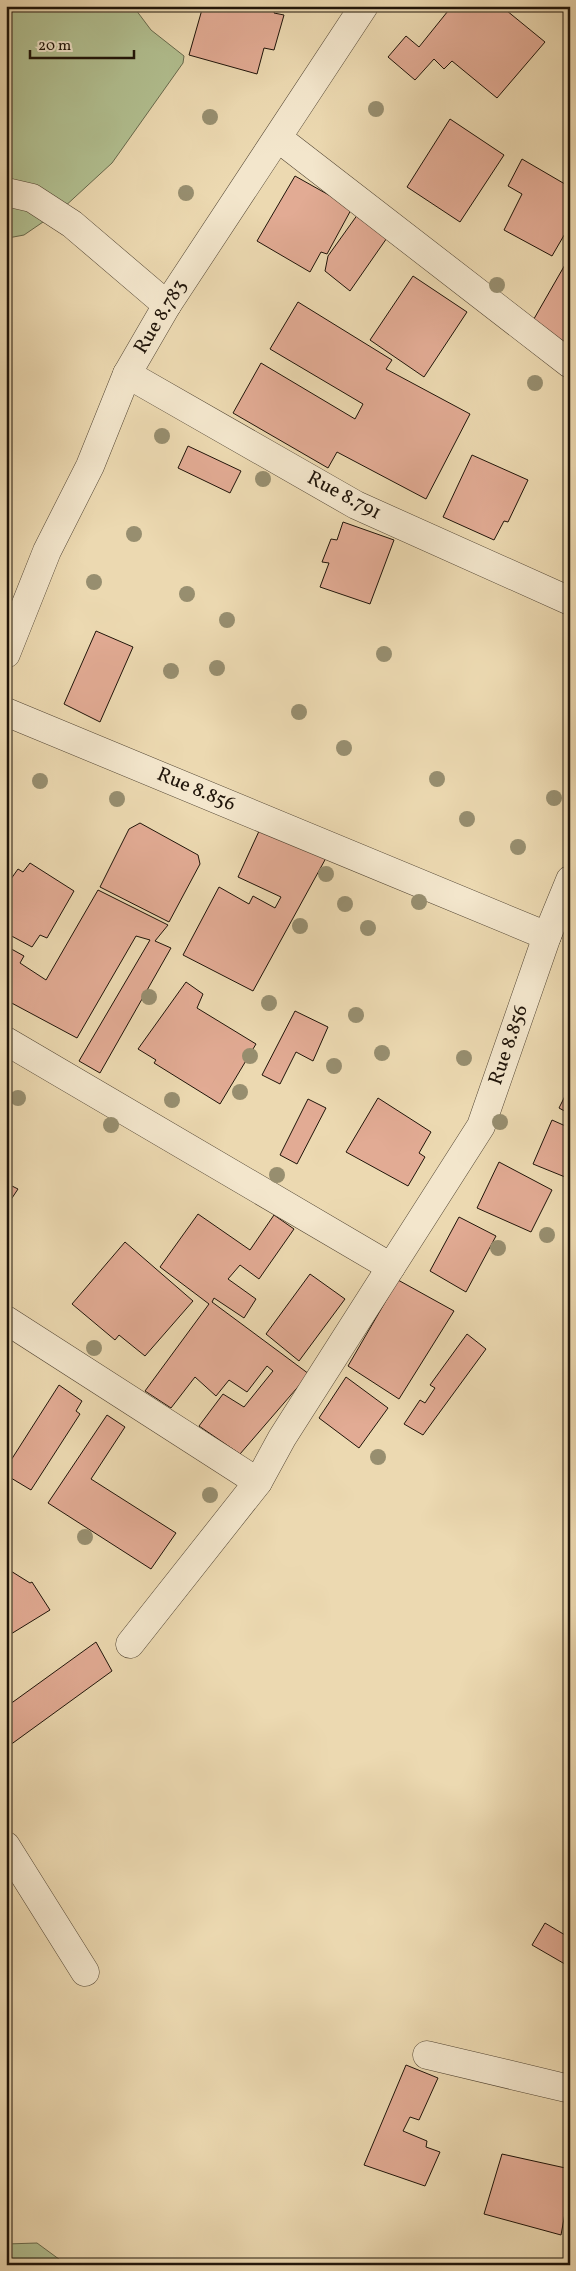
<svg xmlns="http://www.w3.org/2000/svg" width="576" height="2271" font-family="Vollkorn,serif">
<rect width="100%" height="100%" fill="#ecd9b1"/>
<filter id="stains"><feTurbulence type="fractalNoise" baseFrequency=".004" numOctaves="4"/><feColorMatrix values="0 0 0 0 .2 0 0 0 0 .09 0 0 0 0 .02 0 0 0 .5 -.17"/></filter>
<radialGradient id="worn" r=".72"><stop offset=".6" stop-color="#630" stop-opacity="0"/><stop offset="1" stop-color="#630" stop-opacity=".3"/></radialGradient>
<g fill="#b2c091" stroke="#686a4d">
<polygon points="6,6 133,6 151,30 184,56 183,63 112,163 62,209 24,235 8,238"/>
<polygon points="37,2243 67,2265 6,2265 6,2244"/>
</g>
<g fill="#e2ab94" stroke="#1f1409">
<polygon points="203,6 276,6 274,13 284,15 274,50 264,48 257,74 189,55"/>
<polygon points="452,6 501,6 545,42 497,98 452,61 444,69 434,59 415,80 388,57 406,36 419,47"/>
<polygon points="450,119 504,155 460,222 407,187"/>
<polygon points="522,159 570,187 570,225 552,256 504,230 522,194 508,186"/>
<polygon points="295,176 352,208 327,254 321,252 310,272 257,241"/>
<polygon points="358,214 389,235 350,291 325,271 328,256"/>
<polygon points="570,256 570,333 565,342 531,324"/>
<polygon points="413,276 467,312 424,377 370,340"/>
<polygon points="298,302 392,360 386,369 470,414 426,499 337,452 328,468 233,413 261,363 355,419 363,404 270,349"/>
<polygon points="188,446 241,471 230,493 178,468"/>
<polygon points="472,455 528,480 508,522 504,521 494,540 443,517"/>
<polygon points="343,522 394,540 370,604 320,587 329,563 322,562 331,539 337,540"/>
<polygon points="96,631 133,647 100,722 64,704"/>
<polygon points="140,823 198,855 200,864 169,922 100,887 129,829"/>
<polygon points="260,829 326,858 253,991 183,955 219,887 249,904 253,896 275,908 281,897 238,877"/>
<polygon points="30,863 74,891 47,938 40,935 32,947 6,933 6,886 18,869 23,872"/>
<polygon points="98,890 168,925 155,941 171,948 100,1073 79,1061 150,940 136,936 77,1038 6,1000 6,946 24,956 20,963 46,980"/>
<polygon points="186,982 203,994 197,1008 256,1044 220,1104 154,1063 156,1060 138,1049"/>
<polygon points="295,1011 328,1027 313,1061 296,1052 280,1084 262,1075"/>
<polygon points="570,1086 570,1114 559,1108"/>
<polygon points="378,1098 431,1132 419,1153 425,1157 408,1186 346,1152"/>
<polygon points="308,1099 326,1108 297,1164 280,1155"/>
<polygon points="552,1120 570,1128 570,1179 533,1164"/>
<polygon points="499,1162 552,1190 531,1232 477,1208"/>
<polygon points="6,1183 18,1189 6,1207"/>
<polygon points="198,1214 250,1250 274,1215 294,1229 259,1279 240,1265 228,1279 256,1299 244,1318 214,1298 212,1302 309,1374 240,1454 199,1426 223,1394 244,1407 273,1371 267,1366 247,1392 229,1380 216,1396 195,1377 171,1408 145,1391 209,1304 160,1267"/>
<polygon points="459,1217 496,1236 466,1292 430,1271"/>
<polygon points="125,1242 193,1301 145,1356 119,1335 115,1340 72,1304"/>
<polygon points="310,1274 345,1299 299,1361 266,1334"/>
<polygon points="398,1280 454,1311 399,1399 348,1366"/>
<polygon points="467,1334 486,1349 423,1435 404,1424 420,1400 425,1403 435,1388 430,1385"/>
<polygon points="346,1377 388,1408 359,1448 319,1418"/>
<polygon points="59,1385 82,1401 76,1411 80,1414 31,1490 6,1475 6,1468"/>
<polygon points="107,1415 125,1427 91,1479 176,1533 151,1569 48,1503"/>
<polygon points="6,1568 30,1583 32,1582 50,1610 6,1637"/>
<polygon points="96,1642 112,1671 6,1748 6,1707"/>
<polygon points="545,1923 570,1938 570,1967 532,1945"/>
<polygon points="406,2065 438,2078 419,2120 410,2117 403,2131 427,2141 426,2147 440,2152 425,2186 364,2165"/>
<polygon points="502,2154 570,2169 570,2186 561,2235 484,2214"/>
</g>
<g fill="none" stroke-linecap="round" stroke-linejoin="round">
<g stroke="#524533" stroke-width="29">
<g id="minor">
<polyline points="278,138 570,364"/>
<polyline points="6,192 32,198 72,224 167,305"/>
<polyline points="127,374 356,505 570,601"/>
<polyline points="6,654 47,551 90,466 127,374 167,305 364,6"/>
<polyline points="6,712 547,936 481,1126 391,1267 6,1041"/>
<polyline points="547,936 570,880"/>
<polyline points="6,1320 258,1482"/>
<polyline points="130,1644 258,1482 282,1438 391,1267"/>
<polyline points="6,1846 85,1972"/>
<polyline points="427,2055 570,2089"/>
</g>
</g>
<use href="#minor" stroke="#f3e6cc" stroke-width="28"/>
</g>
<g fill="#978e6f">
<circle cx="376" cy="109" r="8"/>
<circle cx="210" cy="117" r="8"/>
<circle cx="186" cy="193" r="8"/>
<circle cx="497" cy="285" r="8"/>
<circle cx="535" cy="383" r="8"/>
<circle cx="162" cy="436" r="8"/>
<circle cx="263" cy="479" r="8"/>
<circle cx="134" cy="534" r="8"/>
<circle cx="94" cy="582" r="8"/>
<circle cx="187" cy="594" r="8"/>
<circle cx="227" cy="620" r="8"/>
<circle cx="384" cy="654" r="8"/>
<circle cx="217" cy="668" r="8"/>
<circle cx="171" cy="671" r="8"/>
<circle cx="299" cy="712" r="8"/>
<circle cx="344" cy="748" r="8"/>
<circle cx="437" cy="779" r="8"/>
<circle cx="40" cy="781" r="8"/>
<circle cx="554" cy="798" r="8"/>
<circle cx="117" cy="799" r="8"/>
<circle cx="467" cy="819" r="8"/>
<circle cx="518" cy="847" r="8"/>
<circle cx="326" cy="874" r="8"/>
<circle cx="419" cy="902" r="8"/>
<circle cx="345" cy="904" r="8"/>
<circle cx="300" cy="926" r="8"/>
<circle cx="368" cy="928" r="8"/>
<circle cx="149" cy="997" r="8"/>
<circle cx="269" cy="1003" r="8"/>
<circle cx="356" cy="1015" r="8"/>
<circle cx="382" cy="1053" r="8"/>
<circle cx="250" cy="1056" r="8"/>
<circle cx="464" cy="1058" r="8"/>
<circle cx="334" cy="1066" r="8"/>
<circle cx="240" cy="1092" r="8"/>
<circle cx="18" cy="1098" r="8"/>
<circle cx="172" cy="1100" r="8"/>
<circle cx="500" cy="1122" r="8"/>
<circle cx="111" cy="1125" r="8"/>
<circle cx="277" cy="1175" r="8"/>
<circle cx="547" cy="1235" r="8"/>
<circle cx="498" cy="1248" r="8"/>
<circle cx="94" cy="1348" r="8"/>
<circle cx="378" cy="1457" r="8"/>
<circle cx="210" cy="1495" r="8"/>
<circle cx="85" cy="1537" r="8"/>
</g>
<g text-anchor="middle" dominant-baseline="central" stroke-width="5" stroke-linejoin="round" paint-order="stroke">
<g font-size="20" fill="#1f1409" stroke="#f3e6cc">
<text transform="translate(161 317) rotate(-59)">Rue 8.783</text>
<text transform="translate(344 496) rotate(28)">Rue 8.791</text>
<text transform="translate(196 790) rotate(23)">Rue 8.856</text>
<text transform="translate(509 1045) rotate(-71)">Rue 8.856</text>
</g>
</g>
<rect width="576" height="2271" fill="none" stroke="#ecd9b1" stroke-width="25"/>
<rect x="8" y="8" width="561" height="2256" fill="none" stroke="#1f1409" stroke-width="2.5"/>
<rect x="12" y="12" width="551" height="2246" fill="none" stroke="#1f1409"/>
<path d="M30 50v8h104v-8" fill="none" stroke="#1f1409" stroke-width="2.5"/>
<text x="38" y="50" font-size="15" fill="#1f1409" stroke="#f3e6cc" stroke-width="4" paint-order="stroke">20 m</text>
<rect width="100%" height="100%" filter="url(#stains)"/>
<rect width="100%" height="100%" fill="url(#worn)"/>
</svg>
